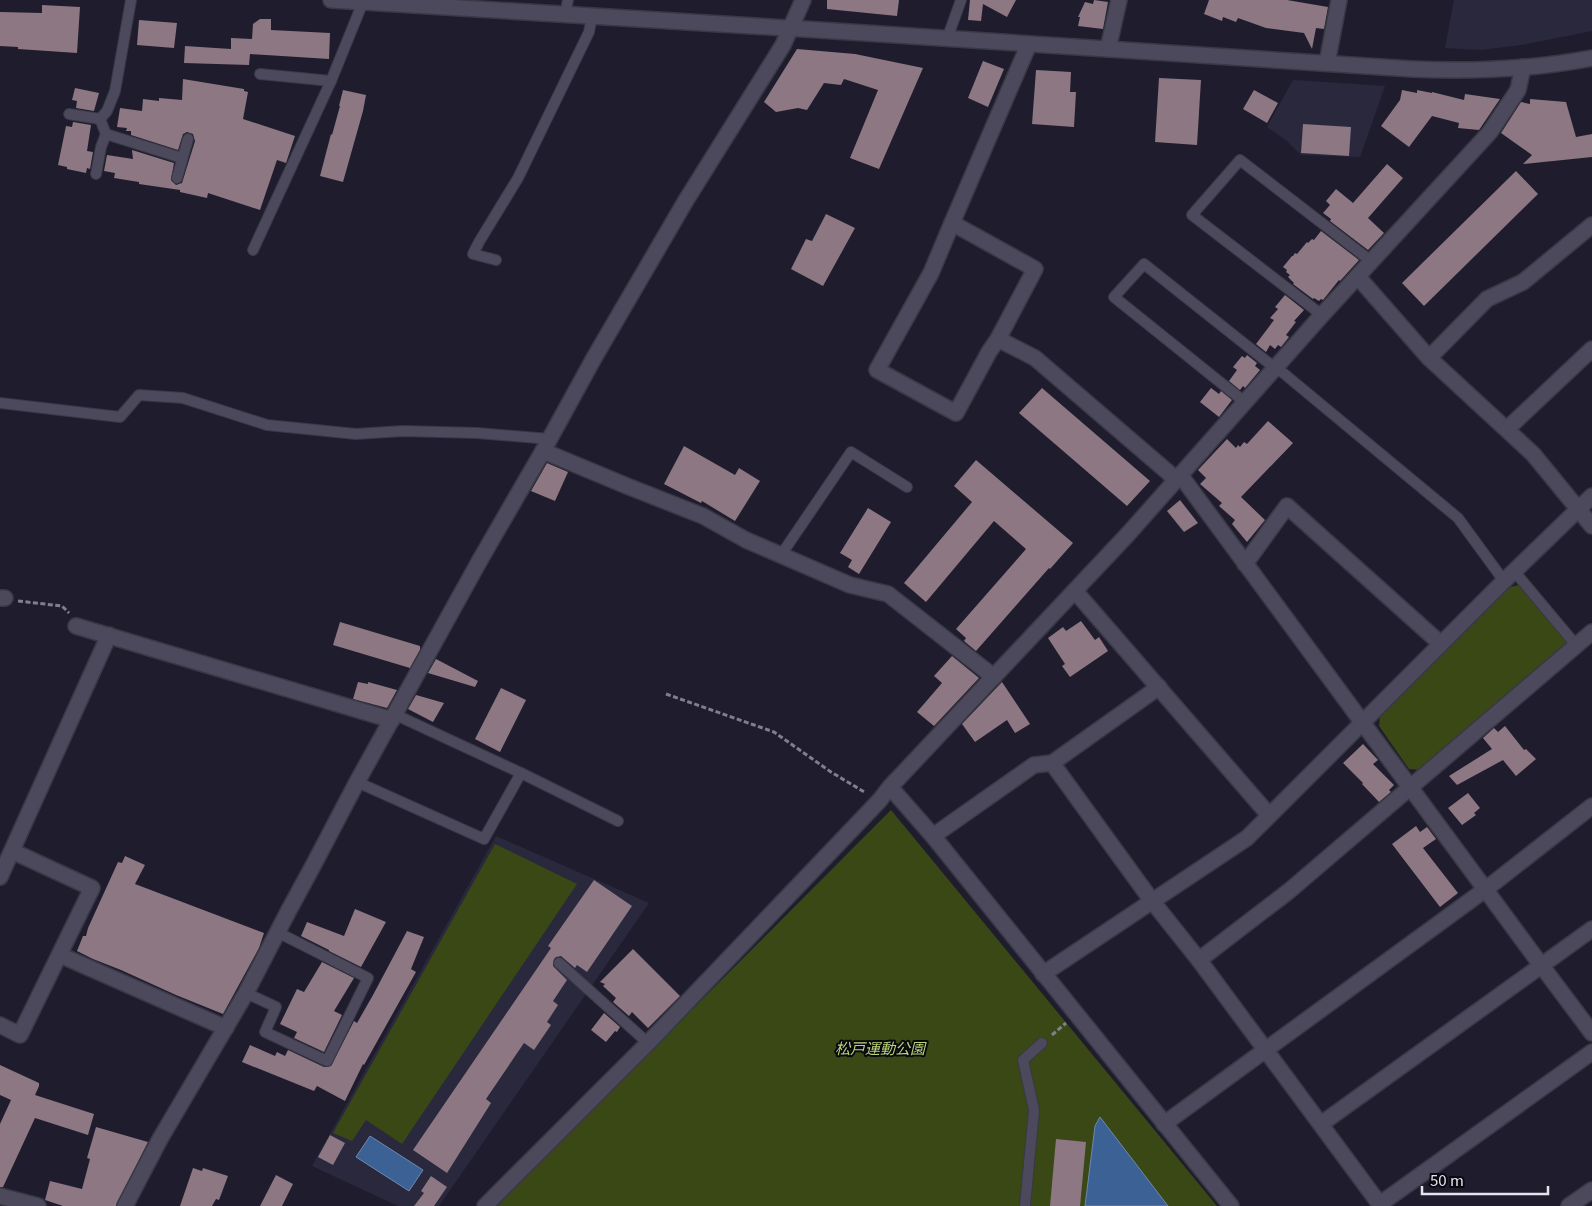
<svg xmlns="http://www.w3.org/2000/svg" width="1592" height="1206" font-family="Georgia,'Noto Sans JP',serif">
<rect width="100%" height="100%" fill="#1f1d2d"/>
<g fill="#2a283d">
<polygon points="1454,0 1592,0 1592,31 1521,45 1480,50 1445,48"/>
<polygon points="1293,80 1385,86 1360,157 1301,155 1287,141 1267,127"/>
<polygon points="496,836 649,903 439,1206 398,1206 312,1166"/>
</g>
<g fill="#394815">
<polygon points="1519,585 1566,641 1566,646 1421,770 1409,769 1379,726 1380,716 1510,587"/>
<polygon points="891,810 1217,1206 496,1206"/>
<polygon points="495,844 577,884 402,1144 366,1120 352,1141 333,1133"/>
</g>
<g fill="#3c6194" stroke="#6e88af">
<polygon points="1100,1117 1168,1206 1085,1206 1095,1126"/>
<polygon points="370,1136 423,1170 409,1191 356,1157"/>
</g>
<g fill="#8c7783">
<polygon points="827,0 899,0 897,16 827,9"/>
<polygon points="970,0 1016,0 1007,17 983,4 981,21 968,20"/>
<polygon points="1094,0 1108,2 1103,29 1078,26 1080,17 1078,17 1085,2 1093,4"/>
<polygon points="1209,0 1287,0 1328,7 1324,29 1316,28 1312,49 1304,33 1266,28 1238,18 1236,22 1223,17 1222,21 1204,14"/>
<polygon points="42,5 80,7 77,53 18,49 18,47 0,46 0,12 42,13"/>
<polygon points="260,19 271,19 271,30 330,33 329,59 250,54 249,65 184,63 185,46 231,49 231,38 252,39 253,24"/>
<polygon points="139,20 177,23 174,48 137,45"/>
<polygon points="797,49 855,54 923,68 879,169 850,158 878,90 844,79 841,85 824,83 807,110 798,108 776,112 764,102"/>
<polygon points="983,61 1004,69 988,107 968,98"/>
<polygon points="1036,70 1071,72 1070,92 1076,92 1074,127 1032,124"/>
<polygon points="1159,78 1201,80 1197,145 1155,142"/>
<polygon points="183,79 244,89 244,91 248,92 243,119 295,136 286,163 277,160 260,210 208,193 207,198 180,192 180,190 139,184 139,182 114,178 115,173 104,171 107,155 133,159 132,150 174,163 171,180 176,185 182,183 195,141 193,134 187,132 183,134 178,150 131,135 131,131 126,131 127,128 117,127 120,108 142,111 143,99 159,101 159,98 182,100"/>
<polygon points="75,88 99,93 94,111 76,108 77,101 72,100"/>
<polygon points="343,90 366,95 363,111 343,182 320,176 331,134 332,135 340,106 339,106"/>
<polygon points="1254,90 1278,103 1267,123 1243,109"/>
<polygon points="1402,90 1417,93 1417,90 1432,93 1432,92 1464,100 1465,94 1500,99 1479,130 1458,128 1459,123 1432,116 1409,147 1381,126 1400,100"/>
<polygon points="1530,99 1566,102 1576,137 1592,134 1592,157 1523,164 1532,155 1501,133 1521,102 1530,104"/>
<polygon points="73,122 91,125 87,151 93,152 90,169 87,168 86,173 67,169 67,167 58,165 66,126 72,127"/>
<polygon points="1303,124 1351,127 1349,156 1301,153"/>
<polygon points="1387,164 1403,178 1368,218 1384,233 1368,250 1330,221 1331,219 1323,213 1330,205 1326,201 1336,189 1353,203"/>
<polygon points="1516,171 1538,194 1424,306 1402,283"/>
<polygon points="826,214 855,228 823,286 791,269 806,239 812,241"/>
<polygon points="1321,231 1359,260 1340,281 1339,280 1323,300 1321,299 1319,301 1314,298 1313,299 1293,284 1294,283 1288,277 1290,275 1286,272 1287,270 1283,267 1292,256 1293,256 1295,253 1297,254 1307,242 1308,243 1312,239 1314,240"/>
<polygon points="1285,295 1304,310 1294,321 1296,322 1286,335 1289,337 1281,347 1278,345 1275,349 1270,345 1266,352 1256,344 1274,320 1270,318 1278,309 1275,307"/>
<polygon points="1247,355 1257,363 1255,366 1260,370 1245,388 1243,386 1240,390 1229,381 1237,370 1233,367 1242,356 1245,358"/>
<polygon points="1042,388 1150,481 1127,506 1019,413"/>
<polygon points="1211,388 1219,394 1221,391 1232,400 1219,417 1200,402"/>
<polygon points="1268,421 1293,443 1241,497 1265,520 1247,542 1232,524 1235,520 1219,506 1222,503 1200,484 1206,478 1198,470 1227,439 1236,448 1238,445 1240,447 1244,442 1247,444"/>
<polygon points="684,446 735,475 739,468 760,481 735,521 702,501 701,503 664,484"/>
<polygon points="976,460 1073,543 1050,569 1049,568 976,651 964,641 966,638 956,629 1026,549 994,521 926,602 904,583 972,502 954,486"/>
<polygon points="547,463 568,472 555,501 531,491"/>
<polygon points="1180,500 1198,523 1184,532 1167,511"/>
<polygon points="868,508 891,522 859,574 848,567 852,560 840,553"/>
<polygon points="1081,621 1095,640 1099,637 1108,651 1070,677 1062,666 1065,664 1048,638 1063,627 1066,631"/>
<polygon points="340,622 420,646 420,650 410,668 333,645"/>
<polygon points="952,656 979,678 934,726 917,712 942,683 934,676"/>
<polygon points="436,659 478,681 475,687 428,673"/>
<polygon points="358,682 368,684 368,682 397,690 387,708 353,699"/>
<polygon points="1002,682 1030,724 1015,733 1007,720 975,742 962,724"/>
<polygon points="501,688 526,700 500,752 475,739"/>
<polygon points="416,695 444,703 433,722 408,709"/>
<polygon points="1505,726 1524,750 1526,749 1536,759 1516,776 1503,760 1457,785 1449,776 1492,749 1483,738 1494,728 1498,732"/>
<polygon points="1363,744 1378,760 1373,764 1394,785 1389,790 1391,792 1379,802 1362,784 1363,783 1343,763"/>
<polygon points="1468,793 1480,808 1474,813 1476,815 1462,825 1448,808"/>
<polygon points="1416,826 1420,832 1427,827 1436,839 1423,848 1458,893 1440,907 1392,844"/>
<polygon points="125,856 145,865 135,884 264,933 259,948 223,1014 176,995 121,970 93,959 77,951 83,936 86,936 88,928 118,862 122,863"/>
<polygon points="594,880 632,906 587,972 577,965 575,968 561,956 556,957 554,959 553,966 567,980 553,1001 558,1005 547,1022 551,1025 534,1050 524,1043 486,1099 491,1103 447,1173 413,1150 551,948 548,946"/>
<polygon points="355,909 386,922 361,967 329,951 329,950 301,936 307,922 344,936"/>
<polygon points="407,931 424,937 411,969 416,972 364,1065 363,1064 345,1101 317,1086 314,1091 242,1062 250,1045 275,1056 277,1052 285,1056 288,1050 324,1067 331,1066 354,1021 357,1023 373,995"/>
<polygon points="633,949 680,996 648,1028 632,1012 629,1016 613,1002 616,998 603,986 605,984 600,982"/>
<polygon points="322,962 354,978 334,1011 342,1015 324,1052 294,1038 297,1032 280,1024 297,989 304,992"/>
<polygon points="604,1013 620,1027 617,1032 615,1031 606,1042 591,1030"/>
<polygon points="0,1065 39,1083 39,1086 35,1095 94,1114 88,1135 35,1118 3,1187 0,1187 0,1124 11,1100 0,1095"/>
<polygon points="96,1127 148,1142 116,1206 63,1206 45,1200 50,1181 82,1189 90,1159 87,1158"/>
<polygon points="330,1135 345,1143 333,1165 318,1157"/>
<polygon points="1056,1139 1086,1142 1080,1206 1050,1206"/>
<polygon points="193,1168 202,1171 203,1168 228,1176 219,1200 216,1199 212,1206 180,1206"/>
<polygon points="276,1175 293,1184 282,1206 260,1206"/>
<polygon points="431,1176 447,1187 434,1206 414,1206 424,1193 421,1191"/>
</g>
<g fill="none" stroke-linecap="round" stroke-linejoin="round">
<g stroke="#393845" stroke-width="12">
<g id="service">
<polyline points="131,0 115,91 107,111 100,119 106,134 182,158"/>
<polyline points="565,14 568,0"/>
<polyline points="947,39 961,0"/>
<polyline points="260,74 331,81"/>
<polyline points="69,114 100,119"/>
<polyline points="96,174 101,147 106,134"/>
<polyline points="177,178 188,139"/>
<polyline points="253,250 331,81 363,2"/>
<polyline points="496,260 473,254 479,242 518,178 589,32 592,16"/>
<polyline points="1322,315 1192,215 1240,160 1371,261"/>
<polyline points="1276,367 1458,518 1504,581"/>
<polyline points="0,403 120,417 139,395 183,398 267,425 356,434 403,431 477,433 549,439"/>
<polyline points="1246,403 1114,297 1144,264 1275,368"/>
<polyline points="781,555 851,452 907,487"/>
<polyline points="1514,571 1576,645"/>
<polyline points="394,714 521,773 618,821"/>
<polyline points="357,782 484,839 521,773"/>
<polyline points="559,963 648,1043"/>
<polyline points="246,993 276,1007 265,1032 327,1061 368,978 277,932"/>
<polyline points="1025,1206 1034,1110 1023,1060 1042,1043"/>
</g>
</g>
<g stroke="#393845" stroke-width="18">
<g id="minor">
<polyline points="1108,49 1119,0"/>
<polyline points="1327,63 1339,0"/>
<polyline points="952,223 1029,44"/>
<polyline points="1358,277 1429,358 1533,454 1592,526"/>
<polyline points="998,339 989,352 956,413 877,370 931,273 952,223 1035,269 998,339 1035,358 1177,480"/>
<polyline points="1429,358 1487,299 1523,282 1592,225"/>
<polyline points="1507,429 1592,349"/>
<polyline points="543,451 627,486 703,516 746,540 850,585 888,594 994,677"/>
<polyline points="1245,564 1287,506 1441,644"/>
<polyline points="1075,591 1269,815"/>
<polyline points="0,598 5,598"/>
<polyline points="76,626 392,720"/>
<polyline points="1052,763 1152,901 1199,960 1381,1206"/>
<polyline points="933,836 1034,765 1052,763 1159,687"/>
<polyline points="0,877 109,635"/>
<polyline points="60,955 226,1028"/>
<polyline points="1199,960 1289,891 1592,632"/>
<polyline points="1043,974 1247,838 1504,581 1592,496"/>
<polyline points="0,1025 20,1035 92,888 12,851"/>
<polyline points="1164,1124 1486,889 1592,806"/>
<polyline points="1321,1124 1592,929"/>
<polyline points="0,1196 38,1206"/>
<polyline points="1380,1204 1592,1052"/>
<polyline points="125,1206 160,1139 246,993 289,910 314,864 357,782 480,560 543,451 594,358 685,202 783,45 803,0"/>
<polyline points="485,1206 648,1043 879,801 890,787 1129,533 1322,315 1490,132 1518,90 1523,67"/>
</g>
</g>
<g stroke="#393845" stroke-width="18">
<g id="tertiary">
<path d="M331,0L819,30L1412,69C1472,72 1533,69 1592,58"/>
<polyline points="1181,476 1541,965 1592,1033"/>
<polyline points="890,787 933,836 1231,1206"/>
<polyline points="1569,1206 1592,1190"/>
</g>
</g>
<g stroke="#807f8c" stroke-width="3" stroke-dasharray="5 2.5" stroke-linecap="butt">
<polyline points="18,601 62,606 69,613"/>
<polyline points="666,694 774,732 831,772 866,793"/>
<polyline points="1052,1035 1066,1023"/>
</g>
<use href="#service" stroke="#4b495b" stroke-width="10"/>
<use href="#minor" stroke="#4b495b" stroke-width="15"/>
<use href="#tertiary" stroke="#4b495b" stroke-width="15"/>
</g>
<g text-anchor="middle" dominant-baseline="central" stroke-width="4" stroke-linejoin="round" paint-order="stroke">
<g font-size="15" font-style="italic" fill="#b8d578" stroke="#09080f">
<text x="880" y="1047">松戸運動公園</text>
</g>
</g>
<path d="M1422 1186v8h126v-8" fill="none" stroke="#e4e4ef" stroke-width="2.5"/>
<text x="1430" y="1186" font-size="15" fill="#e4e4ef" stroke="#09080f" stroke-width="4" paint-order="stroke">50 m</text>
</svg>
